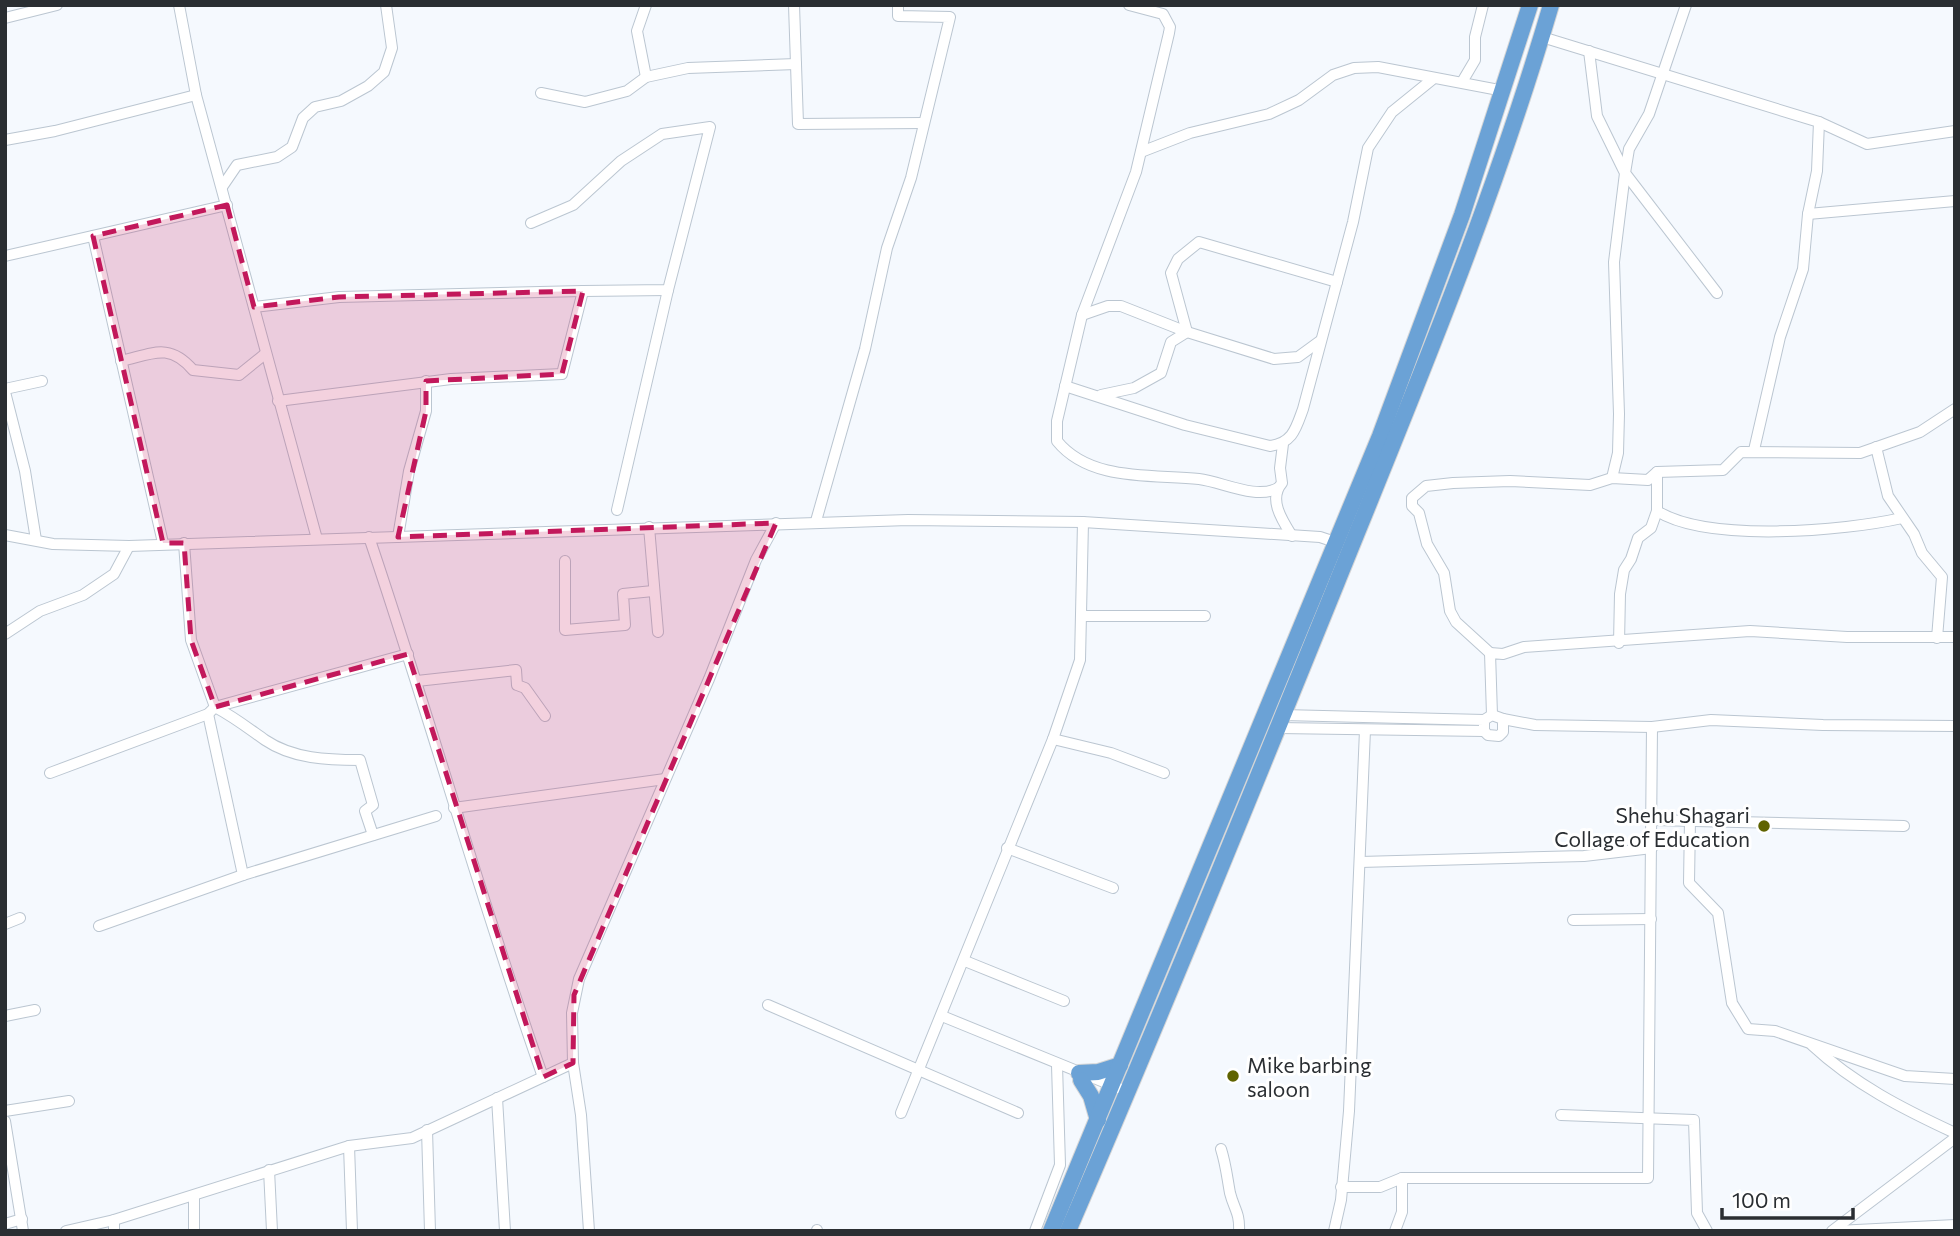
<svg xmlns="http://www.w3.org/2000/svg" width="1960" height="1236" font-family="Commissioner,sans-serif">
<rect width="100%" height="100%" fill="#f5f9fe"/>
<g fill="none" stroke-linecap="round" stroke-linejoin="round">
<g stroke="#bbc6d1" stroke-width="12">
<g id="minor">
<polyline points="179,5 196,95 317,539"/>
<polyline points="646,5 637,31 646,77"/>
<polyline points="794,5 798,124 923,123"/>
<path d="M1129,5L1163,14L1170,27L1169,33L1136,172L1082,315L1057,421V441C1090,482 1153,474 1199,479C1223,482 1256,500 1278,488"/>
<polyline points="1686,5 1649,114 1629,149 1625,173 1717,293"/>
<polyline points="5,18 57,5"/>
<polyline points="1542,37 1819,122 1817,171 1808,214 1803,269 1780,337 1754,450"/>
<polyline points="1589,51 1597,116 1625,173 1614,262 1619,414 1618,453 1612,478"/>
<polyline points="1462,82 1475,60 1475,37 1483,5"/>
<polyline points="541,93 585,102 627,91 646,77 688,68 796,64"/>
<polyline points="1819,122 1867,144 1955,131"/>
<polyline points="5,140 55,131 196,95"/>
<polyline points="1141,152 1190,133 1269,114 1299,100 1333,75 1354,68 1378,67 1504,91"/>
<polyline points="222,187 237,165 277,157 292,147 303,118 315,107 341,101 368,86 384,72 392,48 386,5"/>
<polyline points="1808,214 1955,201"/>
<polyline points="93,236 163,543"/>
<polyline points="5,256 227,205"/>
<polyline points="254,307 339,297 583,291"/>
<polyline points="1082,315 1108,306 1121,306 1187,332 1274,359 1298,357 1320,341"/>
<polyline points="1187,332 1171,273 1178,259 1199,242 1337,282"/>
<path d="M121,361C152,354 169,342 193,370L239,375L265,354"/>
<path d="M1065,386L1185,425L1270,446C1293,443 1296,428 1303,409L1353,222L1368,148L1392,112L1434,78"/>
<polyline points="5,389 42,381"/>
<polyline points="5,392 25,471 36,540"/>
<polyline points="1101,395 1134,388 1161,373 1171,342 1187,332"/>
<polyline points="278,401 451,379 562,374 583,291 668,290 710,127 662,134 621,161 573,205 531,223"/>
<path d="M1283,444L1280,468L1282,483C1268,499 1282,520 1292,536"/>
<polyline points="1876,447 1888,496 1914,534 1922,553 1942,577 1937,638"/>
<polyline points="617,510 668,290"/>
<path d="M1657,511C1708,543 1844,531 1902,518"/>
<polyline points="816,521 865,349 887,248 911,178 950,17 898,16 898,5"/>
<polyline points="649,527 658,632"/>
<polyline points="5,535 53,544 129,546 908,520 1083,522 1320,537 1338,543"/>
<path d="M369,537C430,717 480,899 543,1077"/>
<polyline points="398,537 409,471 426,411 426,381"/>
<path d="M184,543L191,640L215,707C234,717 248,728 265,740C293,759 328,760 360,760L373,805L365,811L373,835"/>
<polyline points="565,561 565,630 625,625 623,594 653,591"/>
<polyline points="1082,616 1205,616"/>
<polyline points="5,634 40,611 83,595 114,574 129,546"/>
<polyline points="1619,643 1620,594 1624,570 1631,559 1638,538 1651,528 1657,511 1657,472"/>
<polyline points="1490,653 1456,622 1450,611 1444,573 1427,544 1419,513 1412,506 1412,498 1426,486 1453,483 1510,481 1590,485 1612,478 1648,480 1657,472 1723,470 1741,452 1860,453 1920,432 1955,409"/>
<polyline points="417,681 516,670 517,685 525,688 545,716"/>
<polyline points="208,714 243,875"/>
<polyline points="1283,715 1484,720 1492,715 1503,719 1503,732 1499,736 1488,735 1484,731 1484,720"/>
<polyline points="1492,715 1490,653 1503,654 1524,647 1750,631 1847,637 1955,637"/>
<polyline points="1503,719 1535,725 1652,727 1711,720 1823,725 1955,726"/>
<polyline points="1278,728 1484,731"/>
<polyline points="1053,739 1111,753 1164,773"/>
<polyline points="50,773 208,714 215,707 408,654"/>
<polyline points="454,808 665,779"/>
<polyline points="1653,820 1904,826"/>
<polyline points="1690,820 1689,883 1718,913 1732,1003 1748,1029 1775,1031 1905,1076 1955,1079"/>
<polyline points="1007,848 1113,888"/>
<polyline points="1360,862 1584,856 1652,848"/>
<polyline points="1573,920 1651,919"/>
<polyline points="5,924 20,918"/>
<polyline points="99,926 243,875 436,816"/>
<polyline points="965,961 1064,1001"/>
<polyline points="768,1005 1018,1113"/>
<polyline points="5,1016 35,1010"/>
<polyline points="942,1016 1126,1091"/>
<path d="M1812,1045C1854,1084 1903,1109 1955,1133"/>
<polyline points="573,1063 581,1115 589,1231"/>
<polyline points="497,1098 505,1231"/>
<polyline points="5,1111 69,1101"/>
<polyline points="901,1113 1053,739 1080,660 1083,522"/>
<polyline points="1561,1115 1694,1120 1697,1213 1707,1231"/>
<polyline points="5,1121 23,1231"/>
<polyline points="427,1130 430,1231"/>
<polyline points="349,1146 352,1231"/>
<path d="M1221,1149C1226,1165 1227,1177 1230,1193C1234,1209 1240,1213 1239,1231"/>
<polyline points="269,1170 272,1231"/>
<polyline points="1341,1187 1380,1187 1402,1178 1648,1178 1652,727"/>
<polyline points="194,1196 194,1231"/>
<polyline points="114,1220 114,1231"/>
<polyline points="5,1224 22,1219"/>
<polyline points="66,1231 114,1220 349,1146 412,1138 573,1063 572,1013 579,979 709,679 756,560 776,523"/>
<polyline points="817,1231 817,1230"/>
<polyline points="1035,1231 1060,1165 1057,1065"/>
<polyline points="1334,1231 1341,1200 1349,1111 1365,730"/>
<polyline points="1395,1231 1402,1212 1402,1178"/>
<polyline points="1832,1231 1955,1138"/>
<polyline points="1837,1231 1955,1225"/>
</g>
</g>
<g stroke="#d4d5d6" stroke-width="18">
<g id="trunk">
<polyline points="1079,1073 1098,1072 1120,1065"/>
<polyline points="1081,1080 1091,1096 1098,1120"/>
<polyline points="1051,1231 1380,436 1462,215 1530,5"/>
<path d="M1068,1231C1161,1016 1249,799 1337,582C1414,392 1493,203 1551,5"/>
</g>
</g>
<use href="#minor" stroke="#fff" stroke-width="10"/>
<use href="#trunk" stroke="#6ba2d6" stroke-width="16"/>
</g>
<path fill="#c2185b" fill-opacity="0.2" stroke="#c2185b" stroke-width="5" stroke-dasharray="14 9" stroke-linejoin="round" d="M227,205L254,307L339,297L583,291L562,374L426,381V411L398,537L776,523L574,995L573,1063L543,1077L408,654L215,707L191,640L184,543H163L93,236Z"/>
<g fill="#5f6300" stroke="#fff" stroke-width="2.5">
<circle cx="1764" cy="826" r="7"/>
<circle cx="1233" cy="1076" r="7"/>
</g>
<g text-anchor="middle" dominant-baseline="central" stroke-width="6" stroke-linejoin="round" paint-order="stroke">
<g font-size="21" fill="#2a2e32" stroke="#fff" text-anchor="end">
<text x="1750" y="814">Shehu Shagari<tspan x="1750" dy="24">Collage of Education</tspan></text>
<text x="1247" y="1064" text-anchor="start">Mike barbing<tspan x="1247" dy="24">saloon</tspan></text>
</g>
</g>
<rect width="1960" height="1236" fill="none" stroke="#2a2e32" stroke-width="14"/>
<path d="M1722 1208v10h131v-10" fill="none" stroke="#2a2e32" stroke-width="3.5"/>
<text x="1732" y="1208" font-size="21" fill="#2a2e32" stroke="#ffffff" stroke-width="5" paint-order="stroke">100 m</text>
</svg>
